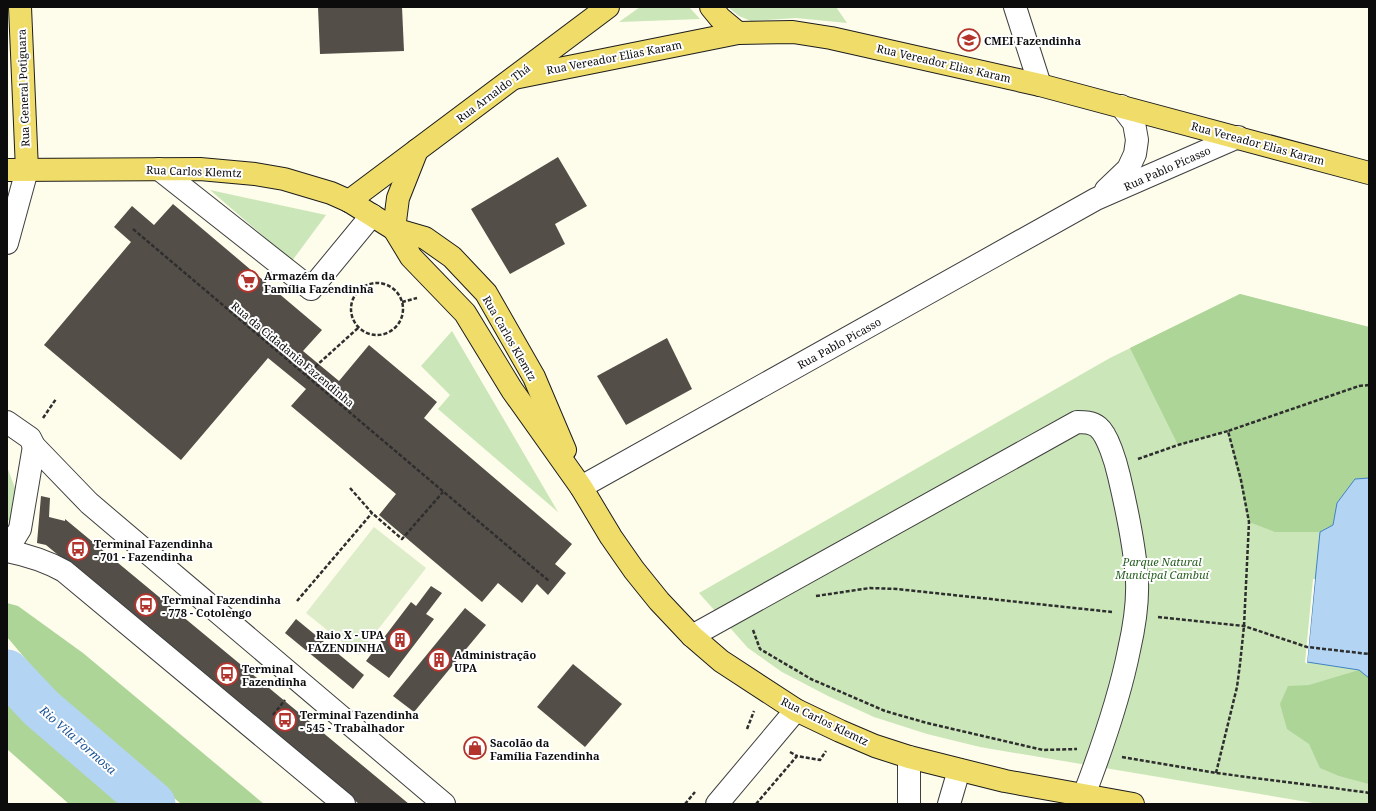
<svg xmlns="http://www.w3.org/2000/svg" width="1376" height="811" font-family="'Noto Serif',serif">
<rect width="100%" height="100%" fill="#fefceb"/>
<g fill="#cbe6b8">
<polygon points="640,7 689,7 700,19 619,22"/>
<polygon points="728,7 836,7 847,23 796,18 751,21 739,16"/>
<polygon points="210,190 326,215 292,261"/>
<polygon points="1240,294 1369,327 1369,804 1319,804 980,747 927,734 874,717 828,696 782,672 748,648 699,593 1110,358"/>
<polygon points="452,331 558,512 438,409 450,395 421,366"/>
<polygon points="7,467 15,488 13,518 7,521"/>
</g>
<g fill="#add598">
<polygon points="1240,294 1369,327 1369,478 1355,479 1337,503 1333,525 1320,532 1275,532 1249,522 1228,431 1178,445 1130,348"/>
<polygon points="7,603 18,606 83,653 264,804 181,804 51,689 7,637"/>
<polygon points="1359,670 1369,678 1369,784 1339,776 1320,768 1309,744 1287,729 1280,704 1288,686 1309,685"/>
<polygon points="7,684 114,792 130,804 69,804 7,749"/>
</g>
<polygon fill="#ddedc9" points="374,527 426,568 358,655 306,613"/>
<polygon fill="#b3d4f2" stroke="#3f82c4" points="1369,478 1369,678 1359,670 1307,662 1320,532 1333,525 1337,503 1355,479"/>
<polygon fill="#fefceb" points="1313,579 1315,579 1307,664 1305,662"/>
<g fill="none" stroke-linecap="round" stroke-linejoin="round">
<polyline stroke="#b3d4f2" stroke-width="45" points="7,672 41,708 153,804"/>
</g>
<g fill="#544e49">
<polygon points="318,7 402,7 404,51 320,54"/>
<polygon points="558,157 587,206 555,224 565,244 510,274 471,209"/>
<polygon points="173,204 322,330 303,351 339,381 369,345 437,402 424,418 572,544 555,564 566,573 548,595 537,584 522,603 498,583 482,602 379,515 396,494 291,406 306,389 268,358 181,460 44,345 131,242 114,227 132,206 154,225"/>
<polygon points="667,338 692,389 626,425 597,376"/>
<polygon points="41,496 50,498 49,517 65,521 65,519 409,804 359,804 46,545 37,543"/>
<polygon points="431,586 442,593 426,614 434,619 389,678 366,661 411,602 416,606"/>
<polygon points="465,608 486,625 414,712 393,696"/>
<polygon points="296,619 364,675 353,689 285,633"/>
<polygon points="573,664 622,704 585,747 537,707"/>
</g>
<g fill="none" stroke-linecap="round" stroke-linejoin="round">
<g stroke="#3f3f3f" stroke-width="24">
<g id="minor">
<polyline points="1015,7 1040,85"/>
<polyline points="159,169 311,289 372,215"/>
<polyline points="1106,190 1128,169 1135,154 1137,140 1134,123 1121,106"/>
<polyline points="7,243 27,170"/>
<polyline points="7,422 30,438 34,446 89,503 444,804"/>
<polyline points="581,487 1096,199 1238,137"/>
<polyline points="7,543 12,542 20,529 34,446"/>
<path d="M7,551C27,555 46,561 64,571L344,804"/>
<path d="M692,636L1077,422C1084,422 1092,422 1098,427C1108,435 1116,463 1119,476C1127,510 1135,546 1137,581C1138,604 1134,628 1129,650C1119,700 1102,748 1084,795"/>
<polyline points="717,804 796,710"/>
<polyline points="909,804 909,757"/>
<polyline points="949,804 959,770"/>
</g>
</g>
<g stroke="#1d1d1d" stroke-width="24">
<g id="major">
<polyline points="20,7 27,170"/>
<polyline points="711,7 720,18 738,33"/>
<polyline points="514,78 738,33 793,32 831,38 1040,85 1369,173"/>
<polyline points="7,170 200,169 255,174 284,179 331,193 349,201 394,229 425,238 452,257 486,293 534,377 565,450"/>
<polyline points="349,201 608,7"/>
<polyline points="394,229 411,257 465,313 512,390 581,487 611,537 634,570 659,601 692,636 721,661 796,710 840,731 875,746 909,757 1005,781 1133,804"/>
<polyline points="394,229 398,198 417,150"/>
</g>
</g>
<g stroke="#2e2e2e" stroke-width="2.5" stroke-dasharray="4 2" stroke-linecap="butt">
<polyline points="133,229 549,581"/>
<circle cx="377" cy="309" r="26"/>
<polyline points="402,302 417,298"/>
<polyline points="306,375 358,328"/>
<polyline points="43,418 56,399"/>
<polyline points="1138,459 1178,445 1228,431"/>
<polyline points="350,488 372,513 402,539 443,492"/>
<polyline points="816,596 870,588 897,589 1112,612"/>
<polyline points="297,601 372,513"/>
<polyline points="1158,617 1244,626 1307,647 1369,654"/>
<polyline points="753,630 760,649 811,679 885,711 927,723 1043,750 1077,749"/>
<polyline points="273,715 285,700"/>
<polyline points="747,729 754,711"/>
<polyline points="790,752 797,756"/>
<polyline points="1122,757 1216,773 1364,792 1369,793"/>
<polyline points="1216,773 1237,687 1240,664 1244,626 1249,522 1241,480 1228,431 1359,386 1369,385"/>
<polyline points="685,804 695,792"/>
<polyline points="756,804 797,756 820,760 826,751"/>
</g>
<use href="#minor" stroke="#fff" stroke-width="22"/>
<use href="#major" stroke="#f0dd69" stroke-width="22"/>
</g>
<defs>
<g id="school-ring" transform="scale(1.15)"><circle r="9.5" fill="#fff" stroke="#b2342d" stroke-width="1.5"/><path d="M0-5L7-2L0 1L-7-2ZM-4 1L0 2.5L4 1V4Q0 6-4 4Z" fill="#b2342d"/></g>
<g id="supermarket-ring" transform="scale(1.15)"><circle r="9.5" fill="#fff" stroke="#b2342d" stroke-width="1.5"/><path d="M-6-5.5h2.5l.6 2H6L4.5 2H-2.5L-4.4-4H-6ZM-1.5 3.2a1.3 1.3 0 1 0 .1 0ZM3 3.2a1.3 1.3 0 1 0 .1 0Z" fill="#b2342d"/></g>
<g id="bus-ring" transform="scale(1.15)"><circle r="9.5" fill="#fff" stroke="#b2342d" stroke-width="1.5"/><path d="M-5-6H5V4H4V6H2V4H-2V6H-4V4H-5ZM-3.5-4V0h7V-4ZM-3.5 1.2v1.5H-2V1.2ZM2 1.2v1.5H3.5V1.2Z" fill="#b2342d"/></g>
<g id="building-ring" transform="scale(1.15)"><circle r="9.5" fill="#fff" stroke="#b2342d" stroke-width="1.5"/><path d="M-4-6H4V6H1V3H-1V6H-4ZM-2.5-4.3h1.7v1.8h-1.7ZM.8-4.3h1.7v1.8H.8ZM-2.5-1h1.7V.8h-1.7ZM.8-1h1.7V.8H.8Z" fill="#b2342d"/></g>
<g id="shop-ring" transform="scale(1.15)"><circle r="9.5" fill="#fff" stroke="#b2342d" stroke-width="1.5"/><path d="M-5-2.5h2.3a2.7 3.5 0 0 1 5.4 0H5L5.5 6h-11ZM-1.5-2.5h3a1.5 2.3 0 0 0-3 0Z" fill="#b2342d"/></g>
</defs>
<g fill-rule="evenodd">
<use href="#school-ring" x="969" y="40"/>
<use href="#supermarket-ring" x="248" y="281"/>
<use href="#bus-ring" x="78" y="549"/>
<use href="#bus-ring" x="146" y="605"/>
<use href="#building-ring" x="400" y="640"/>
<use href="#building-ring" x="439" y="660"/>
<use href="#bus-ring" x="227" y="674"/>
<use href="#bus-ring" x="285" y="720"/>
<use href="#shop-ring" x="475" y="748"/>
</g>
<g text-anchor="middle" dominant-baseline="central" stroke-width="4" stroke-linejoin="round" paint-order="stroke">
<g font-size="11" font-weight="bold" fill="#0c0c0c" stroke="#fff" text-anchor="start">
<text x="984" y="40">CMEI Fazendinha</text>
<text x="264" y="275">Armazém da<tspan x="264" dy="13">Família Fazendinha</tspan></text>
<text x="94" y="543">Terminal Fazendinha<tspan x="94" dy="13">- 701 - Fazendinha</tspan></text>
<text x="162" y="599">Terminal Fazendinha<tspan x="162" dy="13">- 778 - Cotolengo</tspan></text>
<text x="384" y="634" text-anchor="end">Raio X - UPA<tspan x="384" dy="13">FAZENDINHA</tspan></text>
<text x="454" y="654">Administração<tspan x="454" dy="13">UPA</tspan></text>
<text x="242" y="668">Terminal<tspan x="242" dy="13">Fazendinha</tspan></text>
<text x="300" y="714">Terminal Fazendinha<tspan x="300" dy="13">- 545 - Trabalhador</tspan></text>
<text x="490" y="742">Sacolão da<tspan x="490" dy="13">Família Fazendinha</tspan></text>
</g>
<g font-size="11" fill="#0c0c0c" stroke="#fff">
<text transform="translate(614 57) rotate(-11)">Rua Vereador Elias Karam</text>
<text transform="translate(944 63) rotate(13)">Rua Vereador Elias Karam</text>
<text transform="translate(23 88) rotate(-92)">Rua General Potiguara</text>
<text transform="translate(493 93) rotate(-37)">Rua Arnaldo Thá</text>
<text transform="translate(1258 143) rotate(15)">Rua Vereador Elias Karam</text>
<text transform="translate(1167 168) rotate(-24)">Rua Pablo Picasso</text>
<text transform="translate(194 171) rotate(2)">Rua Carlos Klemtz</text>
<text transform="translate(510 338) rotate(60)">Rua Carlos Klemtz</text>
<text transform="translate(839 343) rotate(-29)">Rua Pablo Picasso</text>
<text transform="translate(293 354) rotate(40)">Rua da Cidadania Fazendinha</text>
<text transform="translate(825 721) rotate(26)">Rua Carlos Klemtz</text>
</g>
<g font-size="11" font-style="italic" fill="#275f21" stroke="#fff">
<text x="1162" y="561">Parque Natural<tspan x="1162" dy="13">Municipal Cambuí</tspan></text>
</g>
<g font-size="12" font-style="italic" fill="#1d5595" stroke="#fff">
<text transform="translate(78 740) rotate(41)">Rio Vila Formosa</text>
</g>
</g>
<rect width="1376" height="811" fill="none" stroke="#0c0c0c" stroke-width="16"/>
</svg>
